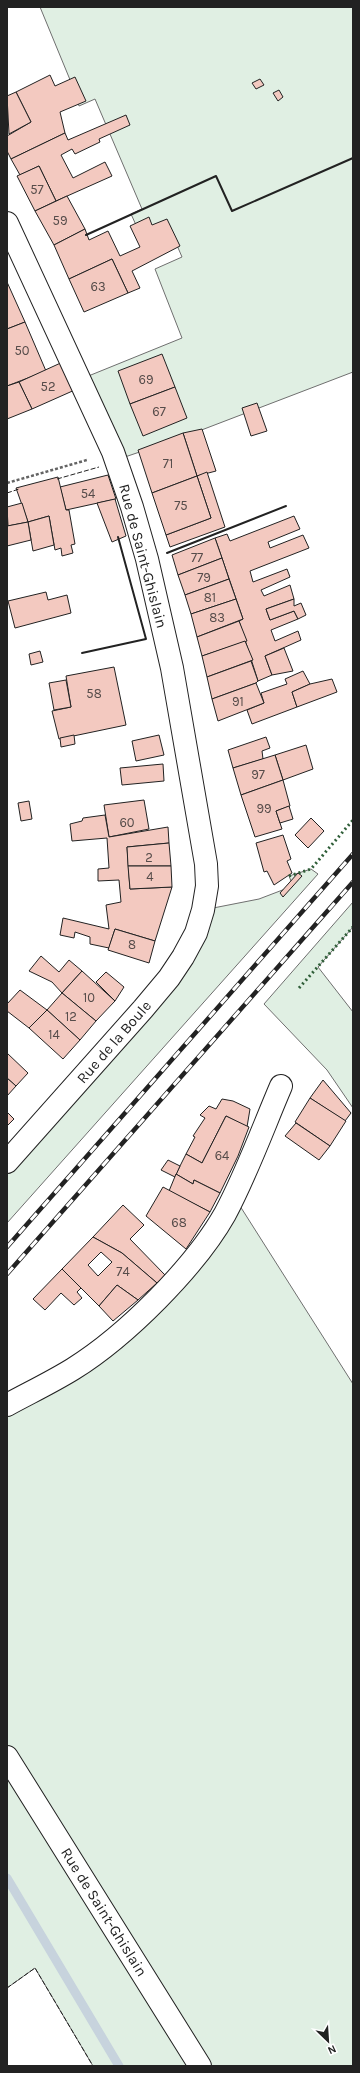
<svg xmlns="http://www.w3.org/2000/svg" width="360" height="2073" font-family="Karla,sans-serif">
<rect width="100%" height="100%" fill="#fff"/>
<g fill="#e0efe3" stroke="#6f6f6f">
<polygon points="40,7 353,7 353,372 178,439 116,460 81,379 182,338 155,269 182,257 173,236 146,247 131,214 142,209 95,99 79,106 73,87"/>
<polygon points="311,869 318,874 7,1223 7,1162 143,1009 203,910 259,899 293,886 289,876"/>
<polygon points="353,902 353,927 318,967 353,1012 353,1108 327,1070 264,1004"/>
<polygon points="233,1195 353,1384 353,2066 93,2066 35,1968 7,1988 7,1405 125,1329"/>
</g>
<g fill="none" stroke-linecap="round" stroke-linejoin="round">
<polyline stroke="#c7d3dd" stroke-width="9" points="7,1878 119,2066"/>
</g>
<g fill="#f3c9c0" stroke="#222" fill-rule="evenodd">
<polygon points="50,75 55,86 75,77 86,101 60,112 65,133 11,159 7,151 7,136 31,122 16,92"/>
<polygon points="260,79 264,85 256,89 252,83"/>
<polygon points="279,90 283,97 278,101 273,93"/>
<polygon points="16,92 31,122 9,134 7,96"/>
<polygon points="126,115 130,125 99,139 100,142 75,154 72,149 61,155 73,178 105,162 112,176 56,201 39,166 20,175 11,159 65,133 68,140"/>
<polygon points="39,166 56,201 35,211 17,176"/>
<polygon points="67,196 85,229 54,245 35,211"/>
<polygon points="149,217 152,225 167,219 180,246 132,271 140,288 128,293 112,259 69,279 54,245 85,229 89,240 108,231 120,256 140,247 130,226"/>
<polygon points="112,259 128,293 84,312 69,279"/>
<polygon points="7,282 25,322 7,329"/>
<polygon points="25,322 46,371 7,386 7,329"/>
<polygon points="162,354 175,387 130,404 118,371"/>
<polygon points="65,361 77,389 32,409 19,382"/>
<polygon points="19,382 32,409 7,419 7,386"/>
<polygon points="175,387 187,418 143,436 130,404"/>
<polygon points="257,403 267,431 251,436 242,408"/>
<polygon points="202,429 216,471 197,476 183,433"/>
<polygon points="183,433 197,476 152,493 138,450"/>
<polygon points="207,472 225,527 170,547 166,535 211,518 197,476"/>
<polygon points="108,475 116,499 66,510 60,487"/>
<polygon points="197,476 211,518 166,535 152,493"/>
<polygon points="58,477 66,510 69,510 75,544 71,545 73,553 62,556 61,548 55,550 49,516 28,522 16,488"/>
<polygon points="115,499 126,536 112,542 97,503"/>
<polygon points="22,503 28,522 8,526 7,507"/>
<polygon points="49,516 54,545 33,551 28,522"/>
<polygon points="294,516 300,529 268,542 270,548 303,535 309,548 250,571 253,582 287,569 290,577 261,590 264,596 290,585 294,599 266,609 270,620 294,611 298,619 271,630 275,641 298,631 301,640 265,656 272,675 258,681 239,621 243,619 215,538 227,534 230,541"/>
<polygon points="28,522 31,540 7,546 7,526"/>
<polygon points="215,538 222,558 178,575 172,555"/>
<polygon points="222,558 229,579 185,595 178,575"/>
<polygon points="229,579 236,599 191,614 185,595"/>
<polygon points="46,592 48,600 67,595 71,613 15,628 8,601"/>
<polygon points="236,599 243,619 197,637 191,614"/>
<polygon points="294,599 294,606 301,603 306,615 298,619 294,611 270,620 266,609"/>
<polygon points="239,621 247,641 202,656 197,637"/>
<polygon points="245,641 253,660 207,677 202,656"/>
<polygon points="284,648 293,671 272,675 265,656"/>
<polygon points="40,651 43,662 31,665 29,654"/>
<polygon points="251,661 258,681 256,683 212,699 207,677"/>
<polygon points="114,667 126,725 59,739 52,711 71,707 66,676"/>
<polygon points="303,671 310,684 292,692 297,707 252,724 247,710 264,703 261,693 287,684 285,679"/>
<polygon points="332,679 337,692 297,707 292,692 310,684"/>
<polygon points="66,680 71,707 54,710 49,683"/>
<polygon points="256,683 264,703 218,721 212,699"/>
<polygon points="74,735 75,744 61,747 60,738"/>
<polygon points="159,735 164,755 136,761 132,741"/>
<polygon points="266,737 270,748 262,751 263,759 233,768 228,750"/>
<polygon points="306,745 313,769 283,780 275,755"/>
<polygon points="275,755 283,780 241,795 233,768"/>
<polygon points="163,764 164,781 122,785 120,768"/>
<polygon points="283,780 290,806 276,811 282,829 255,837 241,795"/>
<polygon points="144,800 149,829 109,837 104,805"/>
<polygon points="29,801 32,819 21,821 18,803"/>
<polygon points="289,806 293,819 280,823 276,811"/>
<polygon points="105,815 109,837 168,827 169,843 127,847 130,889 172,887 155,941 115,929 109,948 90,944 90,937 75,932 74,938 60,935 63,918 109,929 106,905 121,902 119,880 98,881 98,869 109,868 107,838 72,841 70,824 82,821 83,818"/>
<polygon points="311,818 324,831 308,848 295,835"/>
<polygon points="283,835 291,859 287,861 292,873 274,885 267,871 264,872 256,843"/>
<polygon points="169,843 171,866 128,866 127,847"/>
<polygon points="128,866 171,866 172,887 130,889"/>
<polygon points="298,873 302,876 283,897 280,893"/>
<polygon points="115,929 155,941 149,963 108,950"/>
<polygon points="41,956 59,972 69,960 82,971 62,993 52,982 29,971"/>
<polygon points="82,971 115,1001 96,1021 62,993"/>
<polygon points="106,972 124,987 115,1001 96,982"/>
<polygon points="20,990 47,1010 29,1028 7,1011 7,1004"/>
<polygon points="62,993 96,1021 80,1040 47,1010"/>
<polygon points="47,1010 80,1040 63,1059 29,1028"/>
<polygon points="7,1053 28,1073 16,1086 7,1078"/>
<polygon points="7,1078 16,1086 7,1096"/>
<polygon points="323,1080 351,1113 345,1121 310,1098"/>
<polygon points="310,1098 346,1121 330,1146 295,1122"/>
<polygon points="222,1099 233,1101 250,1109 247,1127 226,1116 202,1163 186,1154 195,1137 193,1136 205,1118 200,1115 209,1106 216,1109"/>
<polygon points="7,1112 14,1119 7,1126"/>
<polygon points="226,1116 249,1127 238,1156 220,1193 194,1180 193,1184 176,1174 186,1154 202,1163"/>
<polygon points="296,1123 330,1146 319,1160 285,1136"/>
<polygon points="168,1160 180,1166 175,1177 161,1170"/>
<polygon points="176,1174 193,1184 194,1180 220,1193 210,1212 169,1191"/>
<polygon points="163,1187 210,1212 186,1249 146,1216"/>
<polygon points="123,1205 144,1225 130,1239 165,1275 157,1283 122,1253 93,1237"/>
<path d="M93,1237L122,1253L157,1283L138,1300L117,1285L99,1306L62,1269ZM101,1252L112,1262L98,1276L88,1265Z"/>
<polygon points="62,1269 81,1288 77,1292 82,1298 74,1305 61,1293 45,1310 33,1299"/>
<polygon points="117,1285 138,1300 113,1321 99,1306"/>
</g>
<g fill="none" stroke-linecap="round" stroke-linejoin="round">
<g stroke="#222" stroke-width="24">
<g id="minor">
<polyline points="7,223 113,452 132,507 147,559 172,668 206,864 207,886 203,910 196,933 183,957 169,978 143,1009 7,1162"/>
<path d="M7,1405C29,1393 52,1382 73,1369C126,1336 195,1267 225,1214C247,1173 263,1128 281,1086"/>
<polyline points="7,1757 200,2066"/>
</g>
</g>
<polyline stroke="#646464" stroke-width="2.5" stroke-dasharray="3 2" stroke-linecap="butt" points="7,483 87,460"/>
<use href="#minor" stroke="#fff" stroke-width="22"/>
<g stroke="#222" stroke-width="4.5">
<g id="rail">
<polyline points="7,1247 353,854"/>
<polyline points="7,1274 353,882"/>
</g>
</g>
<use href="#rail" stroke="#fff" stroke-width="3" stroke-dasharray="9" stroke-linecap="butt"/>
<g stroke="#2f5e38" stroke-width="3" stroke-dasharray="2 3" stroke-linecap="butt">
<polyline points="289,876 311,869 353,820"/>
<polyline points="299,988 353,927"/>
</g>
<g stroke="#222" stroke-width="1" stroke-dasharray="5 2" stroke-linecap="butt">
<polyline points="57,479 99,467"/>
<polyline points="7,493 19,489"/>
<polyline points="7,1988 35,1968 93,2066"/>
</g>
<g stroke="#222" stroke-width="2">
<polyline points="86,235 216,176 232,211 353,158"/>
<polyline points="167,553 286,506"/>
<polyline points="82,653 146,639 118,537"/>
</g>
</g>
<g text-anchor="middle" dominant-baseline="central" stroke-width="3" stroke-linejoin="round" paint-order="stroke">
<g font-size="13" fill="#564c4a">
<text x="37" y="189">57</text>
<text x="60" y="220">59</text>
<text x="98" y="286">63</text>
<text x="22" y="350">50</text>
<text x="146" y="379">69</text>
<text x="48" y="386">52</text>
<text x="159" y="411">67</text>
<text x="168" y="463">71</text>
<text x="88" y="493">54</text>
<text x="181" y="505">75</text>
<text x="197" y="557">77</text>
<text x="204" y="577">79</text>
<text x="210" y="597">81</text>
<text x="217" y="617">83</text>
<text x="94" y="693">58</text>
<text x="238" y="701">91</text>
<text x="258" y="774">97</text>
<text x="264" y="808">99</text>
<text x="127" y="822">60</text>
<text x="149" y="857">2</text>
<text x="150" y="876">4</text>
<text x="132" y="944">8</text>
<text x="89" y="997">10</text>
<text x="71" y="1016">12</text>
<text x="54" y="1034">14</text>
<text x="222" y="1155">64</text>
<text x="179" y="1222">68</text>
<text x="123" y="1271">74</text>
</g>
<g font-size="15" fill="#222" stroke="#fff">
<text transform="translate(143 556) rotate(75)">Rue de Saint-Ghislain</text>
<text transform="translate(114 1042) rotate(-49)">Rue de la Boule</text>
<text transform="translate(104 1912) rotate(58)">Rue de Saint-Ghislain</text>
</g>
</g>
<rect width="360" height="2073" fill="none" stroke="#222222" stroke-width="16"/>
<g transform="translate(328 2041) rotate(155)" stroke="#ffffff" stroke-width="3" paint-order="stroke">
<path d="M0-3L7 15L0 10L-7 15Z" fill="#222222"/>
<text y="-6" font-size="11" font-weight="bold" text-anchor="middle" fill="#222222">N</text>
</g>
</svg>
